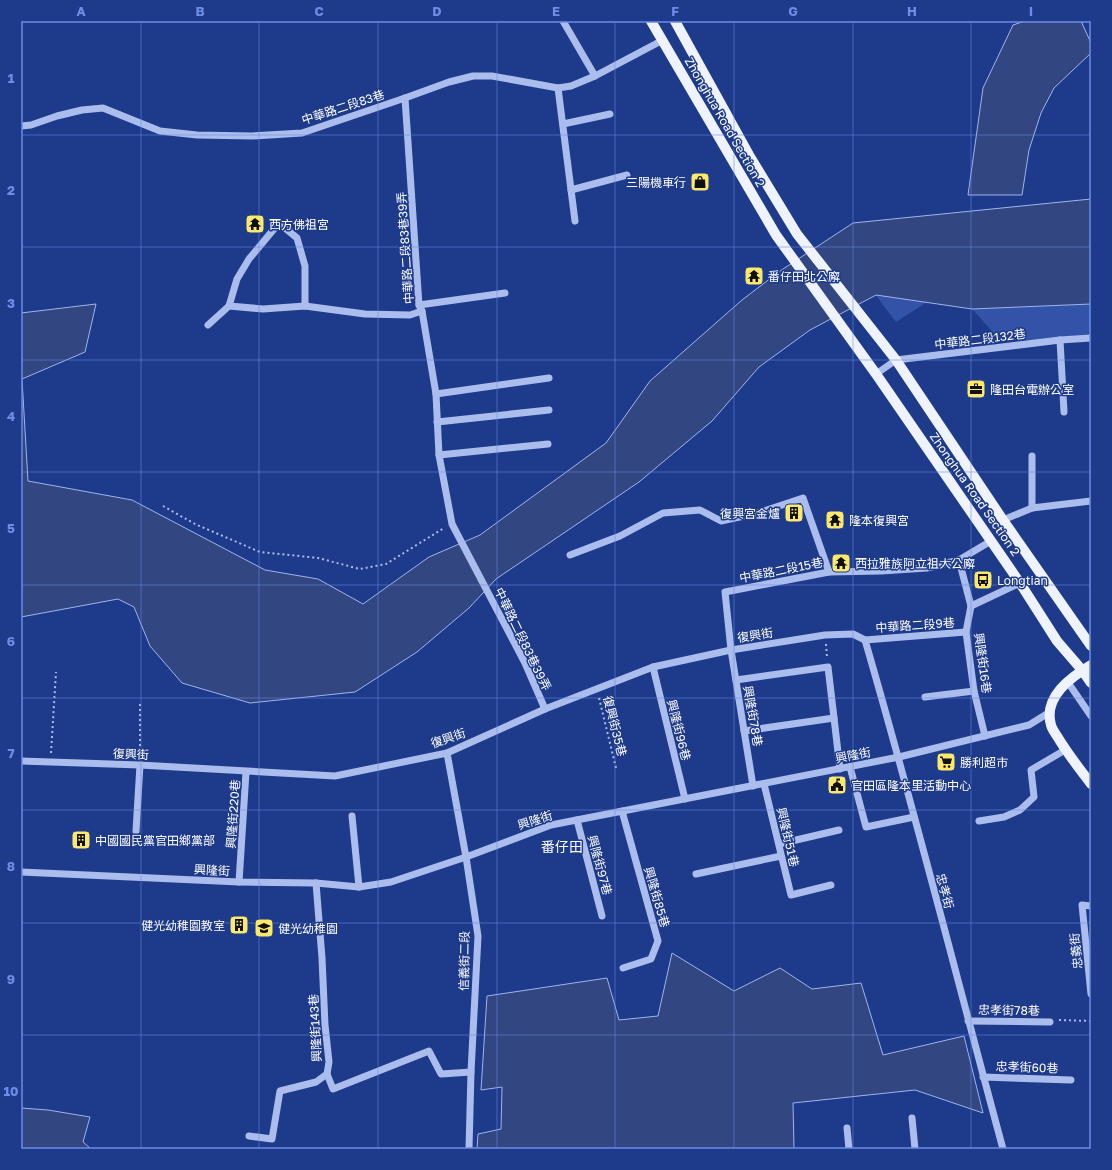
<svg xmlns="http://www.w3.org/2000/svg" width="1112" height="1170" font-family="'Golos Text','Noto Sans TC',sans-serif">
<rect width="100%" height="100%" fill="#1e3b8b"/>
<polygon fill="#3253a8" points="1091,220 1091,338 1060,340 1000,340 972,309 927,302 896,322 847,257 853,223"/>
<g fill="#324682" stroke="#9eb5ed">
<polygon points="1025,21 1081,21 1091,43 1091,53 1054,88 1041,113 1029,150 1022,195 968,195 983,88 1013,25"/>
<polygon points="1091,199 1091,304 972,309 876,295 810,330 759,367 712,421 639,482 496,579 469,608 417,652 355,692 250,703 182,683 150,646 134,607 118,599 21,617 21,313 96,304 85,352 22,379 28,481 132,500 265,570 318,579 363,604 429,557 480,535 606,443 650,381 742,300 780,271 853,223"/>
<polygon points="672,953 734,991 780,968 812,989 861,983 883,1055 964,1036 983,1113 915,1090 793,1103 794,1149 477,1149 478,1134 501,1129 502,1087 481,1090 487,996 607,978 619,1020 658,1016"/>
<polygon points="21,1108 48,1110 90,1117 83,1142 91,1149 21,1149"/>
</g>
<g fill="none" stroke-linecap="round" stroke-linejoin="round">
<g stroke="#aabdec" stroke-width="2" stroke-dasharray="2 3" stroke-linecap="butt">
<polyline points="163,506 195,524 260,552 318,558 360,569 386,564 444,528"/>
<polyline points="826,644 827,657"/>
<polyline points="599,698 616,768"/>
<polyline points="140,704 140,756"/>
<polyline points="51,753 56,672"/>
<polyline points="1059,1020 1091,1021"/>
</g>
<g stroke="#aabdec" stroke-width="7">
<polyline points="563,21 595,76"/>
<polyline points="558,88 575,221"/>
<polyline points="405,98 419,305 422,311 436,394 439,455 452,524 525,663 545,709"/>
<polyline points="563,124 610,114"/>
<polyline points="21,126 31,125 57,116 82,110 103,108 160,131 197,135 252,136 302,133 405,98 449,82 473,76 492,76 558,88 571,86 595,76 663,40"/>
<polyline points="571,190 627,175"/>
<polyline points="419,305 505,293"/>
<polyline points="229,306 263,309 305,306 365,314 410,315 422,311"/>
<polyline points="208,325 229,306 237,279 249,259 279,223 297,238 305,266 305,306"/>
<polyline points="1060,340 1064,412"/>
<polyline points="876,374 896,360 1060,340 1091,338"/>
<polyline points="436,394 549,378"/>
<polyline points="437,422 549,410"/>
<polyline points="439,455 548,444"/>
<polyline points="1032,508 1032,456"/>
<polyline points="1003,520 1032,508 1091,501"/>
<polyline points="570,555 620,536 663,513 700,510 721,521 758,513 803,498 829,572"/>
<polyline points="971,606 1020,583"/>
<path d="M865,640C914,808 957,979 1003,1149"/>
<polyline points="653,667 685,799"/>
<polyline points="736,680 828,667 840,769"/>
<polyline points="1067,681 1091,716"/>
<polyline points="925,697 974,691"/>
<polyline points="744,731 834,718"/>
<polyline points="985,736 974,691 966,632 971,606 959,560 991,541"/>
<polyline points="447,753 466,857 478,936 471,1072 469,1149"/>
<polyline points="21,761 140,765 335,776 447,753 545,709 653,667 731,650 825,635 853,634 865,640 966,632"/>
<polyline points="850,767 866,827 914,817"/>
<polyline points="764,784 791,895 831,885"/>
<polyline points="753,786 731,650 725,592 829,572 881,571 927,568 959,560"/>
<polyline points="622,811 658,941 651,959 623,968"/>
<polyline points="352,816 359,887"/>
<polyline points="577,820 602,916"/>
<polyline points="979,821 1004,817 1020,810 1034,797 1031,770 1065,750"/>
<polyline points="136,831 140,765"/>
<polyline points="779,844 839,830"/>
<polyline points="21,872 239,882 316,883 359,887 391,882 466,857 551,825 899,757 1029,725 1050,712"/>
<polyline points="696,874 781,856"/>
<polyline points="239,882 246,772"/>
<polyline points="1091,906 1082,905 1091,994"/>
<polyline points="968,1021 1050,1022"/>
<polyline points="327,1074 333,1089 429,1051 441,1074 471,1072"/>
<polyline points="983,1077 1071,1080"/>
<polyline points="912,1118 915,1149"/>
<polyline points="847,1128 849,1149"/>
<polyline points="249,1136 272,1139 280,1091 316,1082 327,1074 329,1062 325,1025 322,958 316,883"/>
</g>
<g stroke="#eff3ff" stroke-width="10">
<polyline points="651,21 776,235 876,374 1020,583 1057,641 1082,670 1091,683"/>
<polyline points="675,21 749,155 797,234 896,360 1003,520 1091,646"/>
<path d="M1091,665C1071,677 1043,697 1051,725C1052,729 1055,733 1057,736C1067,753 1079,768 1091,784"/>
</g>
</g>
<path fill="none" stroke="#6c8ce6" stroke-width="1" stroke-opacity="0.55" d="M141,21V1149M259,21V1149M378,21V1149M497,21V1149M615,21V1149M734,21V1149M853,21V1149M971,21V1149M21,135H1091M21,247H1091M21,360H1091M21,472H1091M21,585H1091M21,698H1091M21,810H1091M21,923H1091M21,1035H1091"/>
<defs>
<g id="shop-square" transform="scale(1)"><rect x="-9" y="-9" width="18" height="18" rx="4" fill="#fae96a" stroke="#1e3b8b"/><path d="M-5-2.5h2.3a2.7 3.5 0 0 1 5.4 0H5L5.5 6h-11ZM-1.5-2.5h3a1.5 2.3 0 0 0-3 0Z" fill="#111"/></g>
<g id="temple-square" transform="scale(1)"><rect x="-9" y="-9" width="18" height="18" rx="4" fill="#fae96a" stroke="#1e3b8b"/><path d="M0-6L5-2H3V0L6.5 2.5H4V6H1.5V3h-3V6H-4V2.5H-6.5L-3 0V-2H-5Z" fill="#111"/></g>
<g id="office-square" transform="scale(1)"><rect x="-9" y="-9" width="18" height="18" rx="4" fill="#fae96a" stroke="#1e3b8b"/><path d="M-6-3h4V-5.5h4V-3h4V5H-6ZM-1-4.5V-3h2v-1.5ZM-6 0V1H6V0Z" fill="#111"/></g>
<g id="building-square" transform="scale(1)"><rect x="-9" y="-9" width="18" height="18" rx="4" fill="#fae96a" stroke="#1e3b8b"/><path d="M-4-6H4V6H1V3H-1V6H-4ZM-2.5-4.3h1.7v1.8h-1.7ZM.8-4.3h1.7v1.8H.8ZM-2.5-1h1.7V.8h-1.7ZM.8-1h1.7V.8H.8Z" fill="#111"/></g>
<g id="bus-square" transform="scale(1)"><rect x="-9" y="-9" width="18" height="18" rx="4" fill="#fae96a" stroke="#1e3b8b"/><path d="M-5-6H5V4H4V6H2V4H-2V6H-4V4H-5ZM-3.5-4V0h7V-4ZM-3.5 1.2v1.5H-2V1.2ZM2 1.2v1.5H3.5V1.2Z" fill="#111"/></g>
<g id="supermarket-square" transform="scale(1)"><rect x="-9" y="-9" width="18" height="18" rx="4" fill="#fae96a" stroke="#1e3b8b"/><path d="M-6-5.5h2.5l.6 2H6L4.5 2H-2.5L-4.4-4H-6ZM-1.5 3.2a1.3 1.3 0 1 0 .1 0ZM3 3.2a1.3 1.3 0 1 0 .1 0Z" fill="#111"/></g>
<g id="civic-square" transform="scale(1)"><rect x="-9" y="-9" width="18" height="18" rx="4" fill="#fae96a" stroke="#1e3b8b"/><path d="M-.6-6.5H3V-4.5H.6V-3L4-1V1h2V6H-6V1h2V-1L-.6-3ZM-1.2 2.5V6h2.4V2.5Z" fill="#111"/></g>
<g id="school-square" transform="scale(1)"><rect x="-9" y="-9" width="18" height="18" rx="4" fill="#fae96a" stroke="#1e3b8b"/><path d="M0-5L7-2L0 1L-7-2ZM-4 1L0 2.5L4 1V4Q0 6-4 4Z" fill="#111"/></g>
</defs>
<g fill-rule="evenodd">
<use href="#shop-square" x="700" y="182"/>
<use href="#temple-square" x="255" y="224"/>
<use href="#temple-square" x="754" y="276"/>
<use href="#office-square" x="976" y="389"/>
<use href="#building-square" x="794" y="513"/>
<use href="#temple-square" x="835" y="520"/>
<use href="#temple-square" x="841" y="563"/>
<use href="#bus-square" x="983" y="580"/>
<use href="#supermarket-square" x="946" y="762"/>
<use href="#civic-square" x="837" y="785"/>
<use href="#building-square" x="81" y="840"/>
<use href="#building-square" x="239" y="925"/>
<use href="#school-square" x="264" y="928"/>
</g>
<g text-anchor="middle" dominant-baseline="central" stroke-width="3" stroke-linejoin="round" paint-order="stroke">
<g font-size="12" fill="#fff" stroke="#1e3b8b">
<text transform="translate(343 107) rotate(-18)">中華路二段83巷</text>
<text transform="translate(725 122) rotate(60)">Zhonghua Road Section 2</text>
<text transform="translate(405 248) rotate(-94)">中華路二段83巷39弄</text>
<text transform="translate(980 339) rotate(-7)">中華路二段132巷</text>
<text transform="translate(975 494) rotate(55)">Zhonghua Road Section 2</text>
<text transform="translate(781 570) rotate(-11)">中華路二段15巷</text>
<text transform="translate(915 625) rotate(-4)">中華路二段9巷</text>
<text transform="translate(755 635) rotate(-9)">復興街</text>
<text transform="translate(523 639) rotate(64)">中華路二段83巷39弄</text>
<text transform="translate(983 663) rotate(82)">興隆街16巷</text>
<text transform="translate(753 716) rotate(80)">興隆街78巷</text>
<text transform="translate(615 726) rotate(76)">復興街35巷</text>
<text transform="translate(679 730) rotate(76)">興隆街96巷</text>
<text transform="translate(448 738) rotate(-19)">復興街</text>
<text transform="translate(131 754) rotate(2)">復興街</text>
<text transform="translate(853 755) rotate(-11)">興隆街</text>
<text transform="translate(233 814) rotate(-86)">興隆街220巷</text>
<text transform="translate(535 820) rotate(-18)">興隆街</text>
<text transform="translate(788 837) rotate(77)">興隆街51巷</text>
<text transform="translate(600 865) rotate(75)">興隆街97巷</text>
<text transform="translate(212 870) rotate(3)">興隆街</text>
<text transform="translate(945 891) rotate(75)">忠孝街</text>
<text transform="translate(657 897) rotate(74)">興隆街85巷</text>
<text transform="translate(1076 951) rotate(-96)">忠義街</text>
<text transform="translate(464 961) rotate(-89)">信義街二段</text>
<text transform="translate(1009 1010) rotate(1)">忠孝街78巷</text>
<text transform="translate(315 1028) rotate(-93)">興隆街143巷</text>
<text transform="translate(1027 1067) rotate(2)">忠孝街60巷</text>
</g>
<g font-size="12" fill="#fff" stroke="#1e3b8b" text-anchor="start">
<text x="686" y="182" text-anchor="end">三陽機車行</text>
<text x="269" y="224">西方佛祖宮</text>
<text x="768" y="276">番仔田北公廨</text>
<text x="990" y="389">隆田台電辦公室</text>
<text x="780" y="513" text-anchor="end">復興宮金爐</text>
<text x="849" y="520">隆本復興宮</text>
<text x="855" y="563">西拉雅族阿立祖大公廨</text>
<text x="997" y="580">Longtian</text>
<text x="960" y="762">勝利超市</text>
<text x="851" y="785">官田區隆本里活動中心</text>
<text x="95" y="840">中國國民黨官田鄉黨部</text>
<text x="225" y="925" text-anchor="end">健光幼稚園教室</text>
<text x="278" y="928">健光幼稚園</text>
</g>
<g font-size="14" fill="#fff" stroke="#1e3b8b">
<text x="562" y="846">番仔田</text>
</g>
</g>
<rect width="1112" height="1170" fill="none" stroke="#1e3b8b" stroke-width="44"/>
<rect x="22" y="22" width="1068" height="1126" fill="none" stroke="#6c8ce6" stroke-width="1.5"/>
<g font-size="13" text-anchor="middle" font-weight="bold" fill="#6c8ce6">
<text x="81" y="16">A</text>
<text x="200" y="16">B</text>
<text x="319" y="16">C</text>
<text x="437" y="16">D</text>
<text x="556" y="16">E</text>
<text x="675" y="16">F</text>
<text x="793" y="16">G</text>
<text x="912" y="16">H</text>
<text x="1031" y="16">I</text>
<text x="11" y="83">1</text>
<text x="11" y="195">2</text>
<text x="11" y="308">3</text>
<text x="11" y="421">4</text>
<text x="11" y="533">5</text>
<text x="11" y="646">6</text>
<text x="11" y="758">7</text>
<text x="11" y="871">8</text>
<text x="11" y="984">9</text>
<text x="11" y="1096">10</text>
</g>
</svg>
